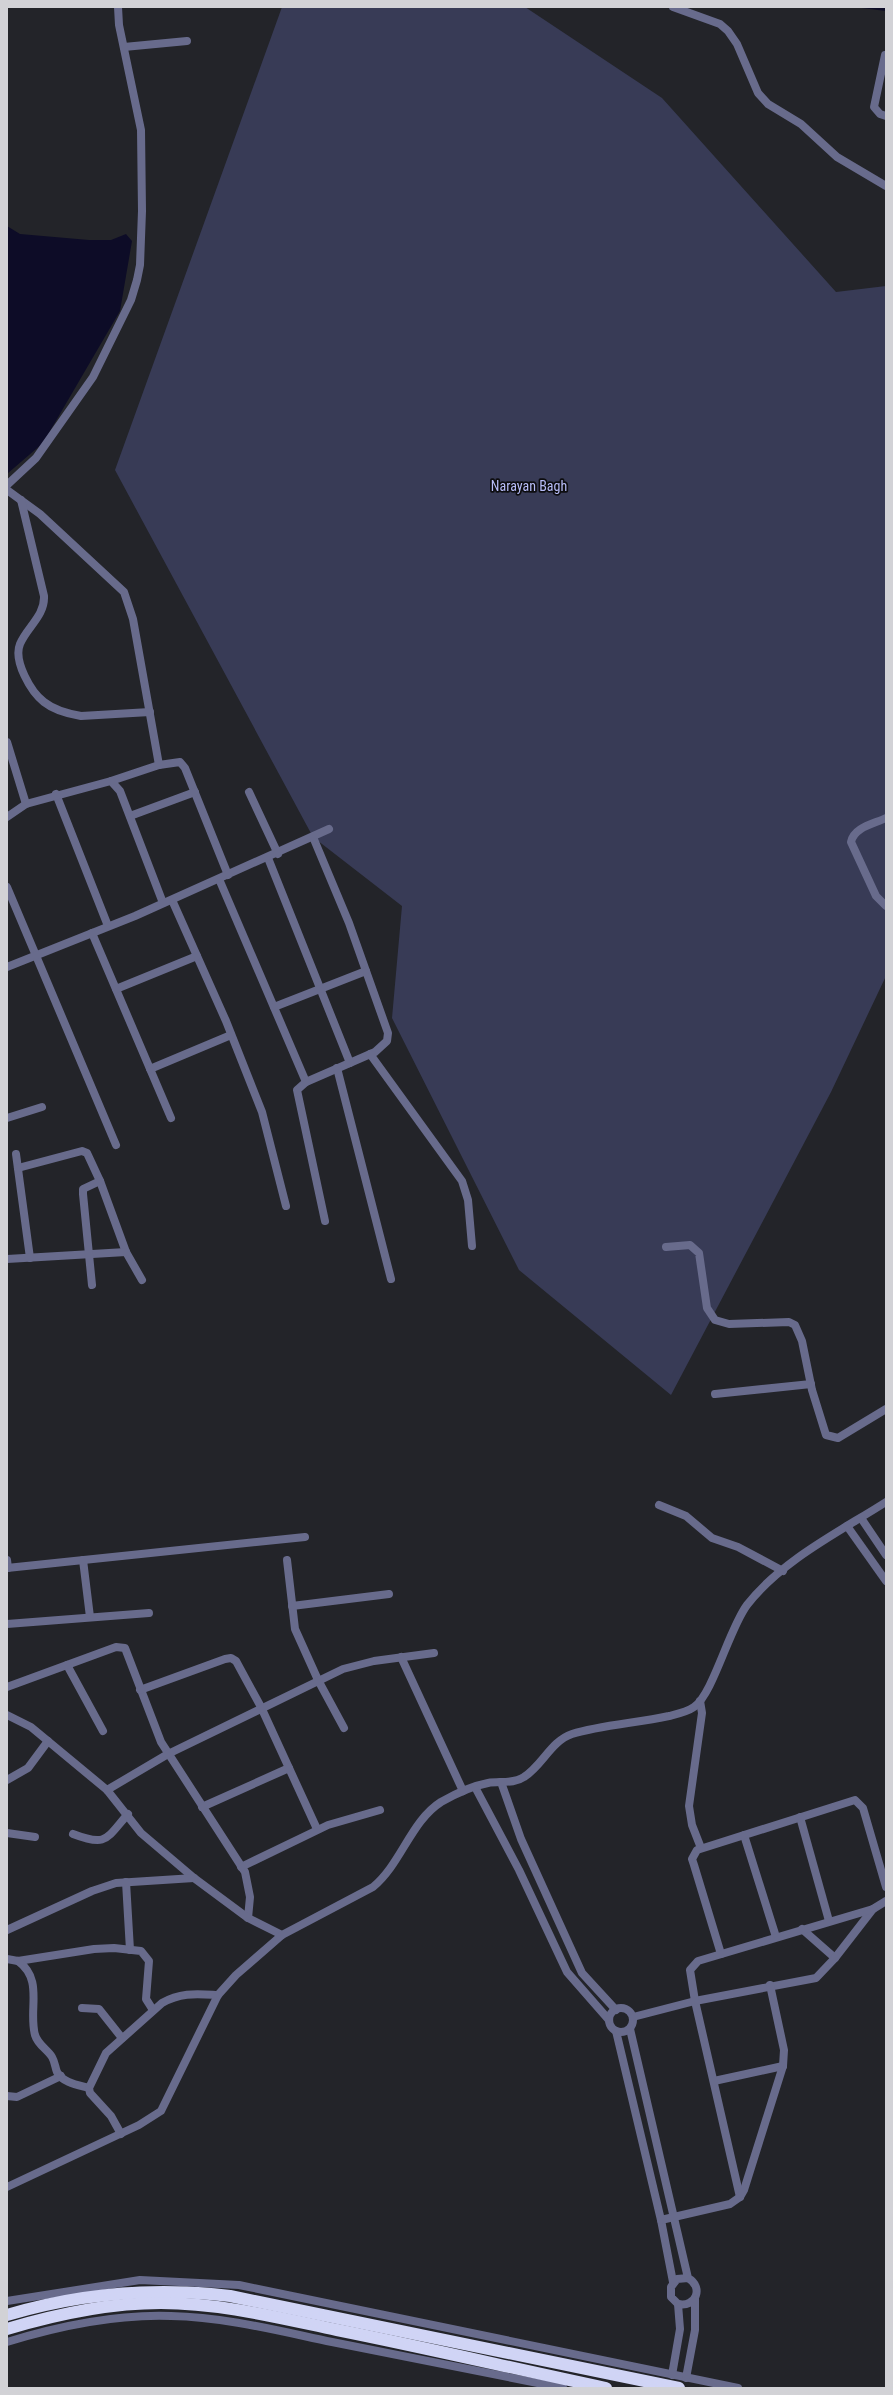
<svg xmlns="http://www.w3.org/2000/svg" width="893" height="2395" font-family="'Roboto Condensed',sans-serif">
<rect width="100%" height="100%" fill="#232429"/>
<polygon fill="#383b56" points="282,7 525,7 662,98 836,292 886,286 886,976 831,1092 671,1395 519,1270 392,1018 402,906 313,837 115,470"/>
<g fill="#0d0c27">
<polygon points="854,7 886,7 886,11"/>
<polygon points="7,226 20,234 89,240 111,240 126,234 132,241 120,311 43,443 7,474"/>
</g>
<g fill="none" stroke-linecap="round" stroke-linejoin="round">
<g stroke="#686b8c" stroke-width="8">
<polyline points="673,7 720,24 728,31 737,44 758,93 768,104 801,124 837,157 886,186"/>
<polyline points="124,47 187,41"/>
<polyline points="885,55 874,107 880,114 886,116"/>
<polyline points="7,485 36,458 93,377 131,300 137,280 140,265 142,211 141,130 119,25 118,7"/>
<polyline points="7,490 40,514 124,592 133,619 159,765"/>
<path d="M21,500L44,596C45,616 27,627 20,644C13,661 31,692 44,702C54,710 69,714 81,716L150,712"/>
<polyline points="7,742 26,804"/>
<polyline points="111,781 159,765 180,762 185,768 228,875"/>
<polyline points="249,792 278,854"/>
<polyline points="56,794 108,926"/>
<polyline points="130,816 195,792"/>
<polyline points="7,817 26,804 111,781 120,791 163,903"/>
<path d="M886,818C874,824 854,827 851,842L876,896L886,906"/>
<polyline points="313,837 349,923 388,1033 387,1041 375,1052 306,1082 297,1090 325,1221"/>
<polyline points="268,858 350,1063"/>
<polyline points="219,879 306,1082"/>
<polyline points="7,887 116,1145"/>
<polyline points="172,900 226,1021 262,1112 286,1206"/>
<polyline points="92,933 171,1118"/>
<polyline points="7,967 135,916 329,829"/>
<polyline points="116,989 197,956"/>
<polyline points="274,1007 366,971"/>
<polyline points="370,1054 462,1181 468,1200 472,1246"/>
<polyline points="337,1068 391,1279"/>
<polyline points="150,1069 231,1035"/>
<polyline points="7,1118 42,1107"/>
<polyline points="16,1154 30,1258"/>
<polyline points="18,1168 82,1151 87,1153 100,1181 126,1252 142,1280"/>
<polyline points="666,1247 690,1245 699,1253 707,1308 715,1320 729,1324 789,1322 795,1325 802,1341 812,1390 826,1435 838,1438 886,1409"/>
<polyline points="7,1259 126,1252"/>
<polyline points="92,1285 83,1194 83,1189 100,1181"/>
<polyline points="715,1394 811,1384"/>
<polyline points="659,1505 686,1516 712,1538 738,1547 783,1571"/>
<polyline points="861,1518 886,1555"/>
<polyline points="847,1526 886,1581"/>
<polyline points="7,1560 8,1568"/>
<polyline points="83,1560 90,1617"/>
<polyline points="287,1560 295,1629 318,1680 344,1728"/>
<polyline points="7,1568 305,1537"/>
<polyline points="292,1606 389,1594"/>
<polyline points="7,1624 149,1613"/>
<polyline points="401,1657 463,1791"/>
<polyline points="67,1665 103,1731"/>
<polyline points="7,1687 116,1647 125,1648 161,1742 245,1872 250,1897 248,1918"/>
<polyline points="140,1690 225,1659 231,1658 236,1661 261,1707 317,1829"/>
<polyline points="700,1701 702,1713 689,1806 692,1825 701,1848"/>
<polyline points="7,1715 31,1727 107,1790 141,1833 194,1878 248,1918 282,1935"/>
<polyline points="7,1780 28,1768 48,1741"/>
<polyline points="501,1782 521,1839 582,1973 616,2010"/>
<polyline points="475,1787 519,1870 567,1972 609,2020"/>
<polyline points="107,1790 168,1754 343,1669 374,1661 434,1653"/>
<polyline points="202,1807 289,1768"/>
<polyline points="800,1817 829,1921"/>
<polyline points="7,1833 35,1837"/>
<path d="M73,1834C107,1847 106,1839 128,1814"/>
<polyline points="744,1835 776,1937"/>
<polyline points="241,1867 328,1825 380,1810"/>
<polyline points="126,1882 130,1950"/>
<polyline points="802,1929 835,1958"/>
<polyline points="7,1930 92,1891 116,1883 194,1878"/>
<polyline points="721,1954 694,1865 692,1859 697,1850 855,1800 863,1808 886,1887"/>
<polyline points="7,1959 18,1961 94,1949 114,1948 141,1951 149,1961 146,1999 153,2010"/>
<path d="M18,1961C44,1980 28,2009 35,2035C38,2045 47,2049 52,2057C55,2062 55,2067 57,2072C63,2083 78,2085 89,2088"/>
<polyline points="82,2008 99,2009 122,2038"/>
<circle cx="621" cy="2020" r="12"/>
<polyline points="633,2017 695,2001 816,1978 835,1958 873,1909 886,1901"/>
<path d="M630,2029L688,2278C704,2287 696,2308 678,2304L671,2297V2287L677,2279L688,2278"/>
<polyline points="616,2031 661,2220 673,2282"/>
<polyline points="714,2081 783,2066"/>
<polyline points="7,2096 17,2097 61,2076"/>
<path d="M121,2134L111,2116L90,2093L89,2088L106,2053L162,2003C181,1992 197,1994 218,1995"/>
<path d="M7,2187L139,2125L161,2111L218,1995L236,1975L282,1935L373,1887C401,1864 411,1821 441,1802C455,1794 472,1786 488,1783C500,1781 514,1784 524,1777C542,1766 551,1741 572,1734C601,1725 638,1723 669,1716C677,1714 687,1712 694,1707C713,1694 729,1629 747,1605C782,1560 839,1532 886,1502"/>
<polyline points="740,2197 695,2001 690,1970 698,1961 873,1909"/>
<polyline points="661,2220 730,2204 740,2197 744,2190 783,2066 784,2050 770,1985"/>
<polyline points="7,2301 140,2280 239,2285 738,2388"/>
<path d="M7,2342C59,2326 116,2314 171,2316C225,2317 279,2331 332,2342C409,2357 486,2372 563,2388"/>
<polyline points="672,2375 680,2329 678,2304"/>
<polyline points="686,2378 695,2330 695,2299"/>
</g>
<g stroke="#d0d4f5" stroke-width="12">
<path d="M7,2315C81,2293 155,2287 230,2296L679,2388"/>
<path d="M7,2329C57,2314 109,2303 161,2303C220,2303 279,2318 337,2330C427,2348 516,2369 606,2388"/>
</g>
</g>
<g text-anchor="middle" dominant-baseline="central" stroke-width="3.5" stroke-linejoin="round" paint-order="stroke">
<g font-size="14" fill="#b7bcf7" stroke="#0d0d10">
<text x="529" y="486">Narayan Bagh</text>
</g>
</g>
<rect width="893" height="2395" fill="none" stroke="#d2d2d6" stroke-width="16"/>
</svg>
